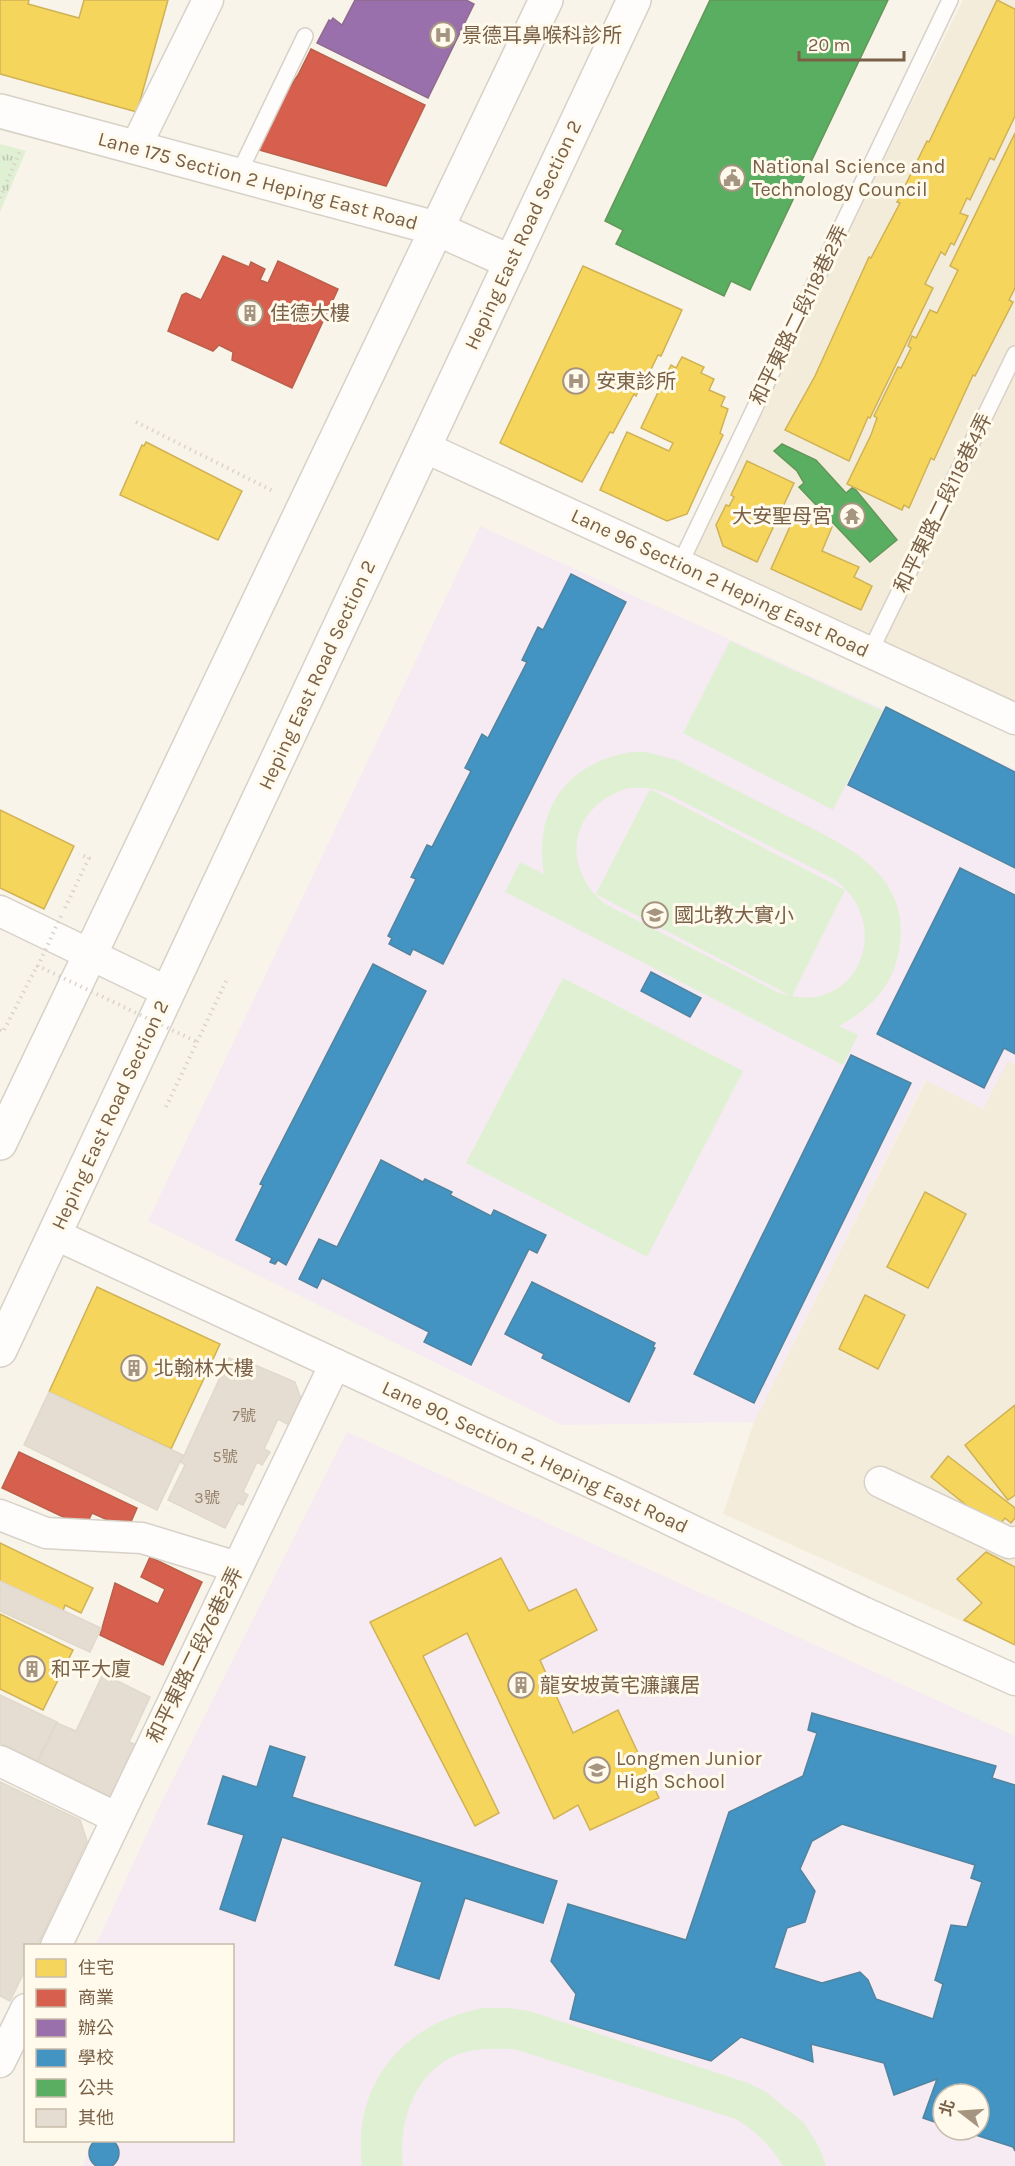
<svg xmlns="http://www.w3.org/2000/svg" width="1015" height="2166" font-family="Karla,'Noto Sans TC',sans-serif">
<defs>
<pattern id="park-tufts" width="24" height="20" patternUnits="userSpaceOnUse" patternTransform="scale(1.5)"><rect width="24" height="20" fill="#e0f0d3"/><path d="M3 7l-1-3M5 7V3M7 7l1-3M15 17l-1-3M17 17v-4M19 17l1-3" fill="none" stroke="#bac6ad"/></pattern>
</defs>
<rect width="100%" height="100%" fill="#f8f4ea"/>
<g fill="#f4ecda">
<polygon points="963,0 1015,0 1015,712 685,558"/>
<polygon points="1008,1061 1015,1064 1015,1645 723,1514 754,1422 926,1080"/>
</g>
<g fill="#f6eaf3" fill-rule="evenodd">
<polygon points="480,526 1015,769 1015,1064 1008,1061 983,1109 925,1080 754,1422 562,1425 148,1221"/>
<path d="M347,1432L1015,1736V2166H83L92,2141L232,2140V1946L96,1945L161,1803ZM943,2094H979V2130H943Z"/>
</g>
<g fill="#e0f0d3" fill-rule="evenodd">
<polygon points="730,641 883,711 833,810 683,733"/>
<path d="M631,752H646L677,760C712,778 748,796 783,814C843,844 916,872 898,955C891,989 868,1010 839,1026L858,1035L843,1065L505,892L520,862L544,874C533,810 567,763 631,752ZM629,788H649L666,793L834,879C894,923 859,1010 792,996L845,890L650,789L596,894L791,996L777,992L605,904C558,865 571,805 629,788Z"/>
<polygon points="563,978 743,1071 647,1257 466,1163"/>
<path d="M483,2008H509L529,2011L748,2083L766,2092L804,2123L819,2147L826,2166H783C770,2145 757,2132 736,2119L514,2049C501,2049 488,2048 476,2050C420,2057 397,2117 403,2166H362C352,2083 404,2023 483,2008Z"/>
</g>
<polygon fill="url(#park-tufts)" points="0,144 26,151 0,212"/>
<g fill="#f6d55c" stroke="#d0b256" stroke-width="1.5">
<polygon points="0,0 29,0 28,4 79,18 84,0 168,0 137,112 0,74"/>
<polygon points="997,0 1015,9 1015,116 994,160 990,158 970,200 967,198 960,213 968,216 954,245 951,243 945,255 941,252 925,284 933,288 870,418 868,417 849,461 785,430 815,376 869,257 871,258 900,203 897,202 927,141 929,142"/>
<polygon points="1015,133 1015,288 1009,300 1013,302 975,376 973,375 934,460 931,458 909,508 904,505 902,510 847,484 871,435 877,418 874,416 898,367 901,368 911,348 908,346 912,336 916,338 930,310 937,313 958,270 950,266"/>
<polygon points="583,266 682,310 661,356 658,355 644,384 642,383 636,396 634,394 613,433 610,432 582,482 500,443"/>
<polygon points="682,357 704,367 701,373 714,379 709,390 725,397 721,406 728,409 720,433 723,435 687,514 667,521 600,490 627,432 669,451 673,443 641,428 671,365 676,368"/>
<polygon points="146,442 242,491 218,540 120,495 142,445 144,446"/>
<polygon points="747,461 794,483 757,562 723,546 716,525 726,505 729,506 734,497 731,495"/>
<polygon points="797,511 832,527 822,551 859,567 854,577 872,586 861,610 771,569"/>
<polygon points="0,810 74,846 44,909 0,888"/>
<polygon points="925,1192 966,1214 928,1288 887,1267"/>
<polygon points="97,1287 220,1344 171,1449 49,1392"/>
<polygon points="865,1295 905,1315 878,1369 839,1349"/>
<polygon points="1015,1405 1015,1495 1008,1500 965,1445"/>
<polygon points="948,1456 1015,1508 1015,1518 1011,1523 1005,1518 996,1529 931,1477"/>
<polygon points="0,1543 93,1588 81,1613 65,1605 63,1611 0,1581"/>
<polygon points="986,1552 1015,1567 1015,1645 964,1620 982,1603 957,1579"/>
<polygon points="501,1558 529,1611 576,1589 597,1630 540,1660 573,1733 618,1710 659,1798 590,1830 578,1805 554,1819 467,1633 423,1656 499,1813 475,1826 370,1622"/>
<polygon points="0,1614 73,1650 43,1710 0,1689"/>
</g>
<g fill="#d6604d" stroke="#ba604b" stroke-width="1.5">
<polygon points="311,49 425,105 386,186 256,149 288,85 290,87 298,75"/>
<polygon points="223,256 249,267 251,262 265,269 260,280 268,283 278,261 338,289 292,388 232,360 233,352 219,345 213,351 168,331 182,295 186,293 201,300"/>
<polygon points="19,1452 137,1508 130,1524 122,1520 119,1525 92,1513 86,1526 78,1524 2,1488"/>
<polygon points="150,1557 202,1582 163,1665 100,1635 115,1583 158,1604 165,1589 141,1577"/>
</g>
<polygon fill="#9970ab" stroke="#8f6b8d" stroke-width="1.5" points="355,0 466,0 474,4 428,98 317,43 329,20 331,21 333,18 342,25"/>
<g fill="#4393c3" stroke="#53849e" stroke-width="1.5" fill-rule="evenodd">
<polygon points="571,574 626,602 443,964 413,949 410,955 389,944 392,938 388,936 416,879 411,877 427,845 432,847 471,771 465,768 482,734 488,738 527,662 522,660 538,627 543,630"/>
<polygon points="886,707 1015,772 1015,868 848,785"/>
<polygon points="960,868 1015,895 1015,1054 1004,1048 984,1088 877,1034"/>
<polygon points="373,964 426,991 286,1265 278,1260 275,1264 270,1262 272,1258 236,1240 263,1185 260,1184"/>
<polygon points="651,972 701,998 690,1017 641,991"/>
<polygon points="851,1055 911,1083 754,1403 694,1374"/>
<polygon points="381,1160 423,1182 425,1179 452,1192 450,1195 491,1216 494,1210 546,1235 537,1253 529,1249 471,1365 424,1342 429,1332 322,1278 317,1288 299,1279 319,1239 337,1247"/>
<polygon points="532,1282 655,1343 653,1347 655,1348 629,1402 542,1358 544,1354 505,1334"/>
<path d="M812,1713L996,1766L992,1778L1015,1785V2151L1013,2147L960,2130H979V2094H943V2125L923,2118L937,2079L894,2095L884,2063L811,2044L813,2062L741,2037L711,2061L570,2019L576,1994L551,1961L568,1904L686,1940L729,1812L803,1776L817,1733L808,1730ZM842,1824L975,1865L971,1878L982,1882L967,1927L951,1925L935,1980L943,1984L933,2019L876,1999L868,1980L860,1972L822,1983L774,1968L787,1928L805,1922L815,1891L800,1869L812,1841Z"/>
<polygon points="270,1746 305,1757 292,1797 557,1881 543,1923 465,1898 439,1979 395,1965 422,1882 282,1837 255,1921 220,1909 244,1835 208,1824 223,1776 257,1787"/>
<circle cx="104" cy="2153" r="15"/>
</g>
<g fill="#5aae61" stroke="#639759" stroke-width="1.5">
<polygon points="710,0 888,0 750,290 731,281 724,296 616,244 623,230 605,221"/>
<polygon points="782,444 816,460 846,493 852,488 856,490 897,540 870,562 799,487 804,483 797,471 774,451"/>
</g>
<g fill="#e5ddd1" stroke="#e1d8cc" stroke-width="1.5">
<polygon points="229,1358 247,1366 248,1362 295,1382 301,1399 289,1425 278,1419 264,1449 270,1452 262,1465 257,1462 243,1492 248,1495 243,1505 238,1503 225,1528 168,1500 185,1465 181,1462"/>
<polygon points="49,1392 183,1455 157,1510 24,1445"/>
<polygon points="0,1581 101,1628 90,1652 0,1611"/>
<polygon points="103,1674 150,1697 129,1742 139,1746 114,1798 38,1762 57,1723 76,1731"/>
<polygon points="0,1695 57,1722 37,1761 0,1743"/>
<polygon points="0,1782 80,1820 87,1841 37,1946 26,1946 26,1968 10,2001 0,1996"/>
</g>
<g fill="none" stroke-linecap="round" stroke-linejoin="round">
<g stroke="#d7d1c8" stroke-width="18">
<g id="lane">
<polyline points="238,175 305,36"/>
<polyline points="680,564 950,0"/>
<polyline points="870,652 1015,354"/>
</g>
</g>
<g stroke="#d7d1c8" stroke-width="33">
<g id="street">
<polyline points="135,148 208,0"/>
<polyline points="424,447 1015,719"/>
<polyline points="0,911 168,992"/>
<polyline points="54,1234 616,1494 863,1612 1015,1680"/>
<polyline points="880,1482 1009,1543 1015,1542"/>
<polyline points="0,1515 46,1533 142,1538 237,1567"/>
<polyline points="0,1761 117,1818"/>
<polyline points="56,1946 335,1364"/>
<polyline points="0,2062 26,2009"/>
</g>
</g>
<g stroke="#d7d1c6" stroke-width="36">
<g id="secondary">
<polyline points="0,111 435,228 511,262"/>
<polyline points="0,1143 546,0"/>
<polyline points="0,1350 634,0"/>
</g>
</g>
<g stroke="#dbd4cc" stroke-width="4" stroke-dasharray="1.5 4.5" stroke-linecap="butt">
<polyline points="0,198 20,151"/>
<polyline points="136,422 273,491"/>
<polyline points="65,908 89,858 79,854"/>
<polyline points="0,1030 3,1032 37,966"/>
<polyline points="166,1107 228,977"/>
</g>
<use href="#lane" stroke="#fefdfc" stroke-width="15"/>
<use href="#street" stroke="#fefdfc" stroke-width="30"/>
<use href="#secondary" stroke="#fefdfc" stroke-width="33"/>
<polyline stroke="#dbd4cc" stroke-width="4" stroke-dasharray="1.5 4.5" stroke-linecap="butt" points="61,916 38,966 197,1042"/>
</g>
<defs>
<g id="hospital-ring" transform="scale(1.35)"><circle r="9.5" fill="#fffaec" stroke="#a59480" stroke-width="1.5"/><path d="M-5-5h3v3.5h4V-5h3V5h-3V1.5h-4V5h-3Z" fill="#a59480"/></g>
<g id="civic-ring" transform="scale(1.35)"><circle r="9.5" fill="#fffaec" stroke="#a59480" stroke-width="1.5"/><path d="M-.6-6.5H3V-4.5H.6V-3L4-1V1h2V6H-6V1h2V-1L-.6-3ZM-1.2 2.5V6h2.4V2.5Z" fill="#a59480"/></g>
<g id="building-ring" transform="scale(1.35)"><circle r="9.5" fill="#fffaec" stroke="#a59480" stroke-width="1.5"/><path d="M-4-6H4V6H1V3H-1V6H-4ZM-2.5-4.3h1.7v1.8h-1.7ZM.8-4.3h1.7v1.8H.8ZM-2.5-1h1.7V.8h-1.7ZM.8-1h1.7V.8H.8Z" fill="#a59480"/></g>
<g id="temple-ring" transform="scale(1.35)"><circle r="9.5" fill="#fffaec" stroke="#a59480" stroke-width="1.5"/><path d="M0-6L5-2H3V0L6.5 2.5H4V6H1.5V3h-3V6H-4V2.5H-6.5L-3 0V-2H-5Z" fill="#a59480"/></g>
<g id="school-ring" transform="scale(1.35)"><circle r="9.5" fill="#fffaec" stroke="#a59480" stroke-width="1.5"/><path d="M0-5L7-2L0 1L-7-2ZM-4 1L0 2.5L4 1V4Q0 6-4 4Z" fill="#a59480"/></g>
</defs>
<g fill-rule="evenodd">
<use href="#hospital-ring" x="443" y="35"/>
<use href="#civic-ring" x="732" y="178"/>
<use href="#building-ring" x="250" y="313"/>
<use href="#hospital-ring" x="576" y="381"/>
<use href="#temple-ring" x="852" y="516"/>
<use href="#school-ring" x="655" y="915"/>
<use href="#building-ring" x="134" y="1368"/>
<use href="#building-ring" x="32" y="1669"/>
<use href="#building-ring" x="521" y="1685"/>
<use href="#school-ring" x="597" y="1770"/>
</g>
<g text-anchor="middle" dominant-baseline="central" stroke-width="6" stroke-linejoin="round" paint-order="stroke">
<g font-size="16" fill="#96816c">
<text x="244" y="1415">7號</text>
<text x="225" y="1456">5號</text>
<text x="207" y="1497">3號</text>
</g>
<g font-size="20" fill="#796047" stroke="#fffaec" text-anchor="start">
<text x="462" y="35">景德耳鼻喉科診所</text>
<text x="752" y="166">National Science and<tspan x="752" dy="23">Technology Council</tspan></text>
<text x="270" y="313">佳德大樓</text>
<text x="596" y="381">安東診所</text>
<text x="832" y="516" text-anchor="end">大安聖母宮</text>
<text x="674" y="915">國北教大實小</text>
<text x="154" y="1368">北翰林大樓</text>
<text x="51" y="1669">和平大廈</text>
<text x="540" y="1685">龍安坡黃宅濂讓居</text>
<text x="616" y="1758">Longmen Junior<tspan x="616" dy="23">High School</tspan></text>
</g>
<g font-size="20" fill="#796047" stroke="#fffaec">
<text transform="translate(258 181) rotate(15)">Lane 175 Section 2 Heping East Road</text>
<text transform="translate(523 235) rotate(-65)">Heping East Road Section 2</text>
<text transform="translate(799 315) rotate(-64)">和平東路二段118巷2弄</text>
<text transform="translate(943 503) rotate(-64)">和平東路二段118巷4弄</text>
<text transform="translate(720 583) rotate(25)">Lane 96 Section 2 Heping East Road</text>
<text transform="translate(317 675) rotate(-65)">Heping East Road Section 2</text>
<text transform="translate(110 1115) rotate(-65)">Heping East Road Section 2</text>
<text transform="translate(535 1457) rotate(25)">Lane 90, Section 2, Heping East Road</text>
<text transform="translate(195 1655) rotate(-64)">和平東路二段76巷2弄</text>
</g>
</g>
<rect x="24" y="1944" width="210" height="198" fill="#fffaec" stroke="#c9bcaa" stroke-width="1.5"/>
<rect x="36" y="1959" width="30" height="18" fill="#f6d55c" stroke="#c9bcaa" stroke-width="1.5"/>
<text x="78" y="1974" font-size="18" fill="#796047">住宅</text>
<rect x="36" y="1989" width="30" height="18" fill="#d6604d" stroke="#c9bcaa" stroke-width="1.5"/>
<text x="78" y="2004" font-size="18" fill="#796047">商業</text>
<rect x="36" y="2019" width="30" height="18" fill="#9970ab" stroke="#c9bcaa" stroke-width="1.5"/>
<text x="78" y="2034" font-size="18" fill="#796047">辦公</text>
<rect x="36" y="2049" width="30" height="18" fill="#4393c3" stroke="#c9bcaa" stroke-width="1.5"/>
<text x="78" y="2064" font-size="18" fill="#796047">學校</text>
<rect x="36" y="2079" width="30" height="18" fill="#5aae61" stroke="#c9bcaa" stroke-width="1.5"/>
<text x="78" y="2094" font-size="18" fill="#796047">公共</text>
<rect x="36" y="2109" width="30" height="18" fill="#e5ddd1" stroke="#c9bcaa" stroke-width="1.5"/>
<text x="78" y="2124" font-size="18" fill="#796047">其他</text>
<g transform="translate(961 2112) rotate(287)"><circle r="28" fill="#fffaec" stroke="#c9bcaa" stroke-width="1.5"/>
<path d="M0-4.5L10 22L0 15L-10 22Z" fill="#a59480"/>
<text y="-9" font-size="16" font-weight="bold" text-anchor="middle" fill="#796047">北</text>
</g>
<path d="M799 51v9h105v-9" fill="none" stroke="#796047" stroke-width="3"/>
<text x="808" y="51" font-size="18" fill="#796047" stroke="#fffaec" stroke-width="4.5" paint-order="stroke">20 m</text>
</svg>
